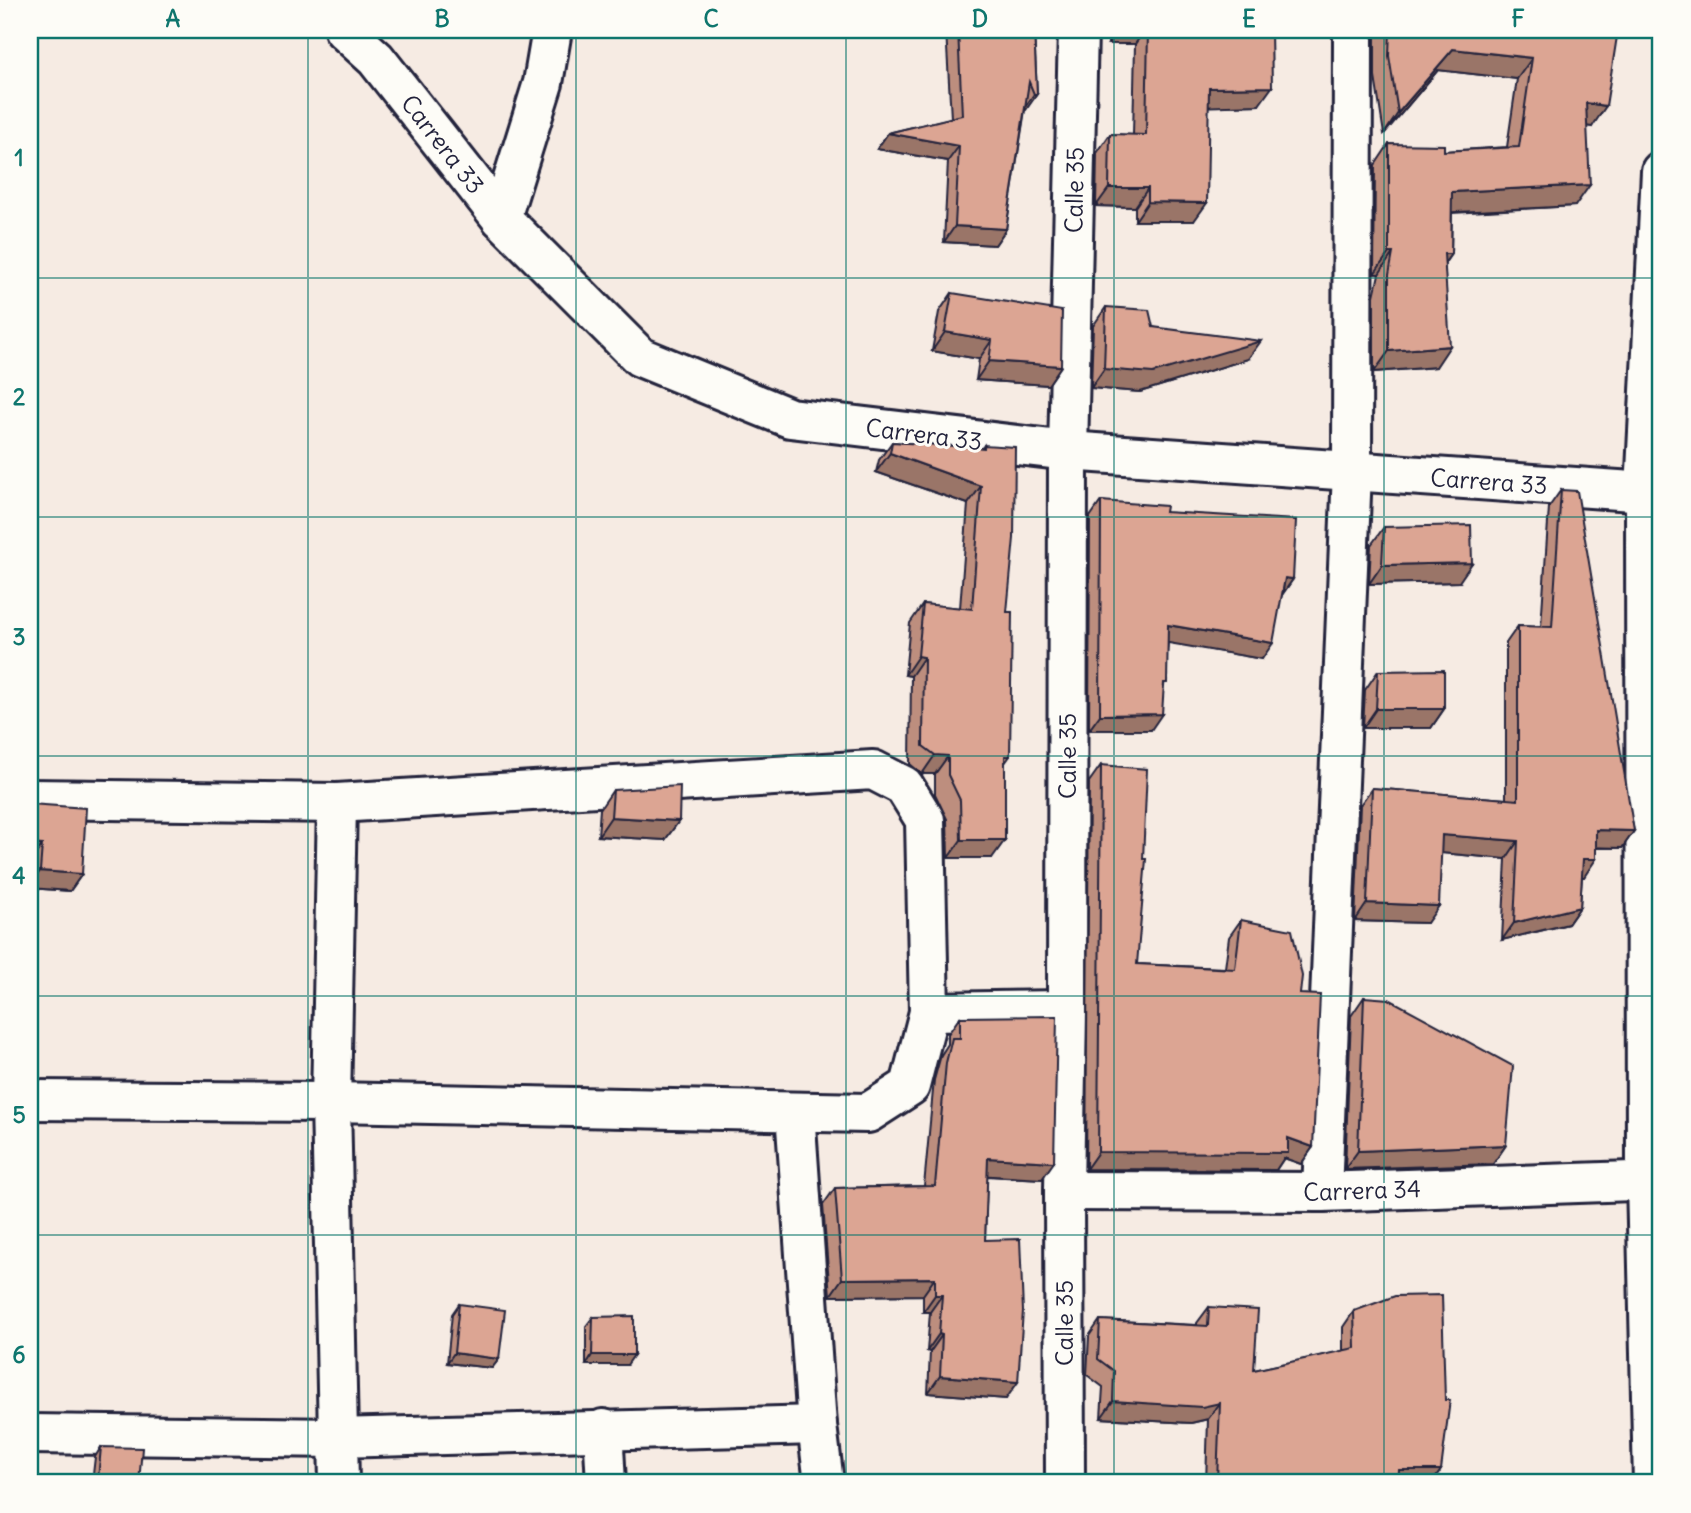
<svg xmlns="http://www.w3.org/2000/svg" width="1691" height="1513" font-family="Delius,sans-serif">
<rect width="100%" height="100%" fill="#f6ebe3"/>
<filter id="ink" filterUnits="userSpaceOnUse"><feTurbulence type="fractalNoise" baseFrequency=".0143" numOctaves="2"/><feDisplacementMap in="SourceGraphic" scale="14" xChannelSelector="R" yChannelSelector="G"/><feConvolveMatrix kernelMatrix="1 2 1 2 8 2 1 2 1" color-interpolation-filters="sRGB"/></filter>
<g filter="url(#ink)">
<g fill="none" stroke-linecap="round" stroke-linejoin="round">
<g stroke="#22223b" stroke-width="44">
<g id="minor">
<polyline points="344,30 376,59 501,218 640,357 790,418 1068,451 1661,493"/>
<polyline points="501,218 543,83 552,30"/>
<polyline points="30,799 337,803 873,770 904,786 925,820 929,1012 910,1086 868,1113 331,1102 30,1100"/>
<polyline points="337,803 331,1102 339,1483"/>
<polyline points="929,1012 1067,1010"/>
<polyline points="795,1112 817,1425 824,1483"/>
<polyline points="1064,1191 1322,1192 1661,1180"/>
<polyline points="1322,1192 1352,471 1353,30"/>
<polyline points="603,1429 606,1483"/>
<polyline points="30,1434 337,1438 817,1425"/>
<polyline points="1065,1483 1064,1191 1067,1010 1068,451 1078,30"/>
<polyline points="1653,1483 1646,1180 1645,492 1661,171"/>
</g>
</g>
<use href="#minor" stroke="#fdfcf7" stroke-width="38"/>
</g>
<g fill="#bd8e7e" stroke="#22223b" stroke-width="2">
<polygon points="946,30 1034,30 1037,94 1025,110 1006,229 995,245 944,242 948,161 877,149 888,133 951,118"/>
<polygon points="1108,30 1271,30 1259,105 1208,106 1194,221 1135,221 1135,207 1096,206 1097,153 1110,134 1133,135 1135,44 1108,44"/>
<polygon points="1375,30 1618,30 1592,127 1587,126 1575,206 1452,213 1451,254 1445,263 1436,367 1374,372 1374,296 1379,274 1374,274 1375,165 1389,144 1444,151 1507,147 1517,79 1438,70 1384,134 1375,77"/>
<polygon points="952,293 1061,366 1048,385 976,380 979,359 932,351 939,312"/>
<polygon points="1106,307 1153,327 1248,359 1140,392 1091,388 1093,326"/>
<polygon points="892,442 982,448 984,445 1007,612 1010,756 1005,763 992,858 948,858 947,819 935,794 935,774 922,774 910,764 911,676 905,675 910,623 923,604 960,608 968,504 876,472 879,460"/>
<polygon points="1561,490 1634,831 1622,848 1596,848 1584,877 1582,877 1580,907 1568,924 1502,940 1506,859 1441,853 1427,923 1355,921 1360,805 1372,788 1506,799 1506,643 1518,626 1541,627 1549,507"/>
<polygon points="1101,501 1165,512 1293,579 1282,595 1262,659 1168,642 1164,687 1151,730 1089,730 1090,517"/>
<polygon points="1384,527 1459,582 1369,584 1371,545"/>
<polygon points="1378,671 1444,709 1431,728 1363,728 1365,690"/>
<polygon points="1101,765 1137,964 1225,968 1229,937 1241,920 1300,994 1313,1147 1301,1164 1284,1158 1276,1170 1086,1169 1089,782"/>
<polygon points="613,790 679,821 665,840 598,836 600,809"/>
<polygon points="30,804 82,874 70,891 30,888"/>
<polygon points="1364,997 1506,1145 1493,1164 1345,1169 1351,1016"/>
<polygon points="960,1017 1042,1179 987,1176 985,1240 1006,1399 928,1393 930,1352 927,1351 930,1312 923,1312 923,1295 830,1296 823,1205 835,1188 924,1186 934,1080 941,1055 948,1044 948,1034"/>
<polygon points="459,1304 499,1359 492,1368 447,1363 452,1314"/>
<polygon points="1209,1307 1254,1370 1343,1351 1343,1327 1354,1311 1441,1470 1432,1483 1206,1483 1208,1419 1191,1423 1101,1418 1103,1387 1087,1375 1089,1336 1100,1320 1197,1325 1197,1323"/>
<polygon points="593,1317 627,1365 586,1365 586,1326"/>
<polygon points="101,1447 139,1483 92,1483 95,1457"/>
</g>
<g fill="#9a7467" stroke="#22223b" stroke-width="2">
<polygon points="1118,30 1145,30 1135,44 1108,44"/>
<polygon points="1453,49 1532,58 1517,79 1438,70 1384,134 1398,113"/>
<polygon points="1272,87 1259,105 1196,107 1209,88"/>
<polygon points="1034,94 1037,94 1026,110 1023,110"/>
<polygon points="1586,103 1606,106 1592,127 1571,124"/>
<polygon points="888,133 959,146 948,161 877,149"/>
<polygon points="1590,185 1575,206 1437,213 1452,192"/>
<polygon points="1109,188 1148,188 1135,207 1096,206"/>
<polygon points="1148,202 1207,203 1194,221 1135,221"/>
<polygon points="955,226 1006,229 995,245 944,242"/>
<polygon points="1389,253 1393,253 1379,274 1374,274"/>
<polygon points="1444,254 1451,254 1436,275"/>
<polygon points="945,332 992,340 979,359 932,351"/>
<polygon points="1261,341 1248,359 1140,392 1091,388 1104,369"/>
<polygon points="1450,346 1436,367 1374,372 1389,351"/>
<polygon points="989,361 1061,366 1048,385 976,380"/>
<polygon points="890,453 981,486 968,504 876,472"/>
<polygon points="1472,563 1459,582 1369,584 1382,565"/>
<polygon points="1285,578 1293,579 1282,595"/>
<polygon points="1168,625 1273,643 1262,659 1157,641"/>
<polygon points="918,656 924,657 911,676 905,675"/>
<polygon points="1376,709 1444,709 1431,728 1363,728"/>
<polygon points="1162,714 1151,730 1089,730 1100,715"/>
<polygon points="935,755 948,756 935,774 922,774"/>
<polygon points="611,817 679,821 665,840 598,836"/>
<polygon points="1596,830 1634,831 1622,848 1584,847"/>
<polygon points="1442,835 1518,841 1506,859 1430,852"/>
<polygon points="961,840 1005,840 992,858 948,858"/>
<polygon points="30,844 42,845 30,862"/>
<polygon points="1583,859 1596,859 1584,877 1571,877"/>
<polygon points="40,871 82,874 70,891 30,888 30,886"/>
<polygon points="1367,903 1439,906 1427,923 1355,921"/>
<polygon points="1580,907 1568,924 1502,940 1514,923"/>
<polygon points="1288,1138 1313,1147 1301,1164 1284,1158 1276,1170 1086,1169 1098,1152"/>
<polygon points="1506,1145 1493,1164 1345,1169 1358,1151"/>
<polygon points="988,1158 1054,1162 1042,1179 976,1175"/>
<polygon points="935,1278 923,1295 830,1296 842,1279"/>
<polygon points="935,1295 942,1295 930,1312 923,1312"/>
<polygon points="939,1334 942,1335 930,1352 927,1351"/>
<polygon points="454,1353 499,1359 492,1368 447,1363"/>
<polygon points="592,1355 634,1355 627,1365 586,1365"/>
<polygon points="940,1376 1018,1382 1006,1399 928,1393"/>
<polygon points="1113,1401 1220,1403 1208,1419 1191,1423 1101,1418"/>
<polygon points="1399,1470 1441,1470 1432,1483 1389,1483"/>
<polygon points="98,1480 128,1483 96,1483"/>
<polygon points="1217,1481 1257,1483 1215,1483"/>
</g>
<g fill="#dca593" stroke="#22223b" stroke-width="2">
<polygon points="958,30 1034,30 1037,94 1034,94 1029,82 1006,229 955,226 959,146 888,133 962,115"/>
<polygon points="1148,30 1271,30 1272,87 1209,88 1207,203 1148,202 1148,188 1109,188 1110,134 1146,135"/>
<polygon points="1390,30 1618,30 1606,106 1586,103 1590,185 1452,192 1451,254 1444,254 1450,346 1389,351 1389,275 1393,253 1389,253 1389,144 1444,145 1444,151 1519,147 1532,58 1453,49 1398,113 1389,56"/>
<polygon points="952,293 1062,311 1061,366 989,361 992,340 945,332"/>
<polygon points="1106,307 1149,310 1153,327 1261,341 1153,373 1104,369"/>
<polygon points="892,442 984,448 984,445 1015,447 1014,538 1007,612 1012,612 1010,756 1005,756 1005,840 961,840 960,800 948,775 948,756 935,755 923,746 924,657 918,656 923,604 972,609 981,486 890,453"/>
<polygon points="1561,490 1577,491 1634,831 1596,830 1596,859 1583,859 1580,907 1514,923 1518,841 1442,835 1439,906 1367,903 1372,788 1518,800 1518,626 1552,627"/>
<polygon points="1101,501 1166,506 1165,512 1296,520 1293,579 1285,578 1273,643 1168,625 1167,683 1164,683 1162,714 1100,715"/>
<polygon points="1471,525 1472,563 1382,565 1384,527"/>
<polygon points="1444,670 1444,709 1376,709 1378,671"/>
<polygon points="1101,765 1147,769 1143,859 1146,859 1137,964 1235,969 1241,920 1292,930 1302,976 1300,994 1320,995 1313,1147 1288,1138 1288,1153 1098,1152"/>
<polygon points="680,786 679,821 611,817 613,790"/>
<polygon points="30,804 86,808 82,874 40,871 42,845 30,844"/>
<polygon points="1364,997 1389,999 1513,1066 1506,1145 1358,1151"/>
<polygon points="1057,1016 1054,1162 988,1158 985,1240 1020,1239 1023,1311 1018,1382 940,1376 942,1335 939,1334 942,1295 935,1295 935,1278 842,1279 835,1188 935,1186 946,1063 952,1038 960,1038 960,1017"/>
<polygon points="1442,1295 1445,1400 1450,1400 1441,1470 1399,1470 1398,1483 1257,1483 1217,1481 1220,1403 1202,1407 1113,1401 1114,1371 1098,1359 1100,1320 1208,1326 1209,1307 1258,1310 1254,1370 1355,1348 1354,1311 1395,1296"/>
<polygon points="459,1304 505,1310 499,1359 454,1353"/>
<polygon points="634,1316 634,1355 592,1355 593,1317"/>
<polygon points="101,1447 142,1448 139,1483 98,1480"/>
</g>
</g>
<path fill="none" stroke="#0f766e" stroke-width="2" stroke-opacity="0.55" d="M308,30V1483M576,30V1483M846,30V1483M1114,30V1483M1384,30V1483M30,278H1661M30,517H1661M30,756H1661M30,996H1661M30,1235H1661"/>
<g text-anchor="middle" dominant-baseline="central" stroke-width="6" stroke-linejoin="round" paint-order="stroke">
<g font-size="24" fill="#22223b" stroke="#fdfcf7">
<text transform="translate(443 144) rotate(52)">Carrera 33</text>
<text transform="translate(1074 190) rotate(-89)">Calle 35</text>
<text transform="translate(924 434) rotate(7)">Carrera 33</text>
<text transform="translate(1489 481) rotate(4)">Carrera 33</text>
<text transform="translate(1067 756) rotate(-90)">Calle 35</text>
<text transform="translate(1362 1190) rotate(-2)">Carrera 34</text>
<text transform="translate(1064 1323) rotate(-90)">Calle 35</text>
</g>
</g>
<rect width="1691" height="1513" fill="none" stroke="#fdfcf7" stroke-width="77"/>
<rect x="38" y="38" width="1614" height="1436" fill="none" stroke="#0f766e" stroke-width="2.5"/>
<g font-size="23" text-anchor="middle" font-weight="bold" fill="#0f766e">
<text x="173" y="27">A</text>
<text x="442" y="27">B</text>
<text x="711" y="27">C</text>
<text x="980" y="27">D</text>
<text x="1249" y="27">E</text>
<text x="1518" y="27">F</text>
<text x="19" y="166">1</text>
<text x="19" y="405">2</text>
<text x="19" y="645">3</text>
<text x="19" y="884">4</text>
<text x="19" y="1123">5</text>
<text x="19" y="1363">6</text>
</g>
</svg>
